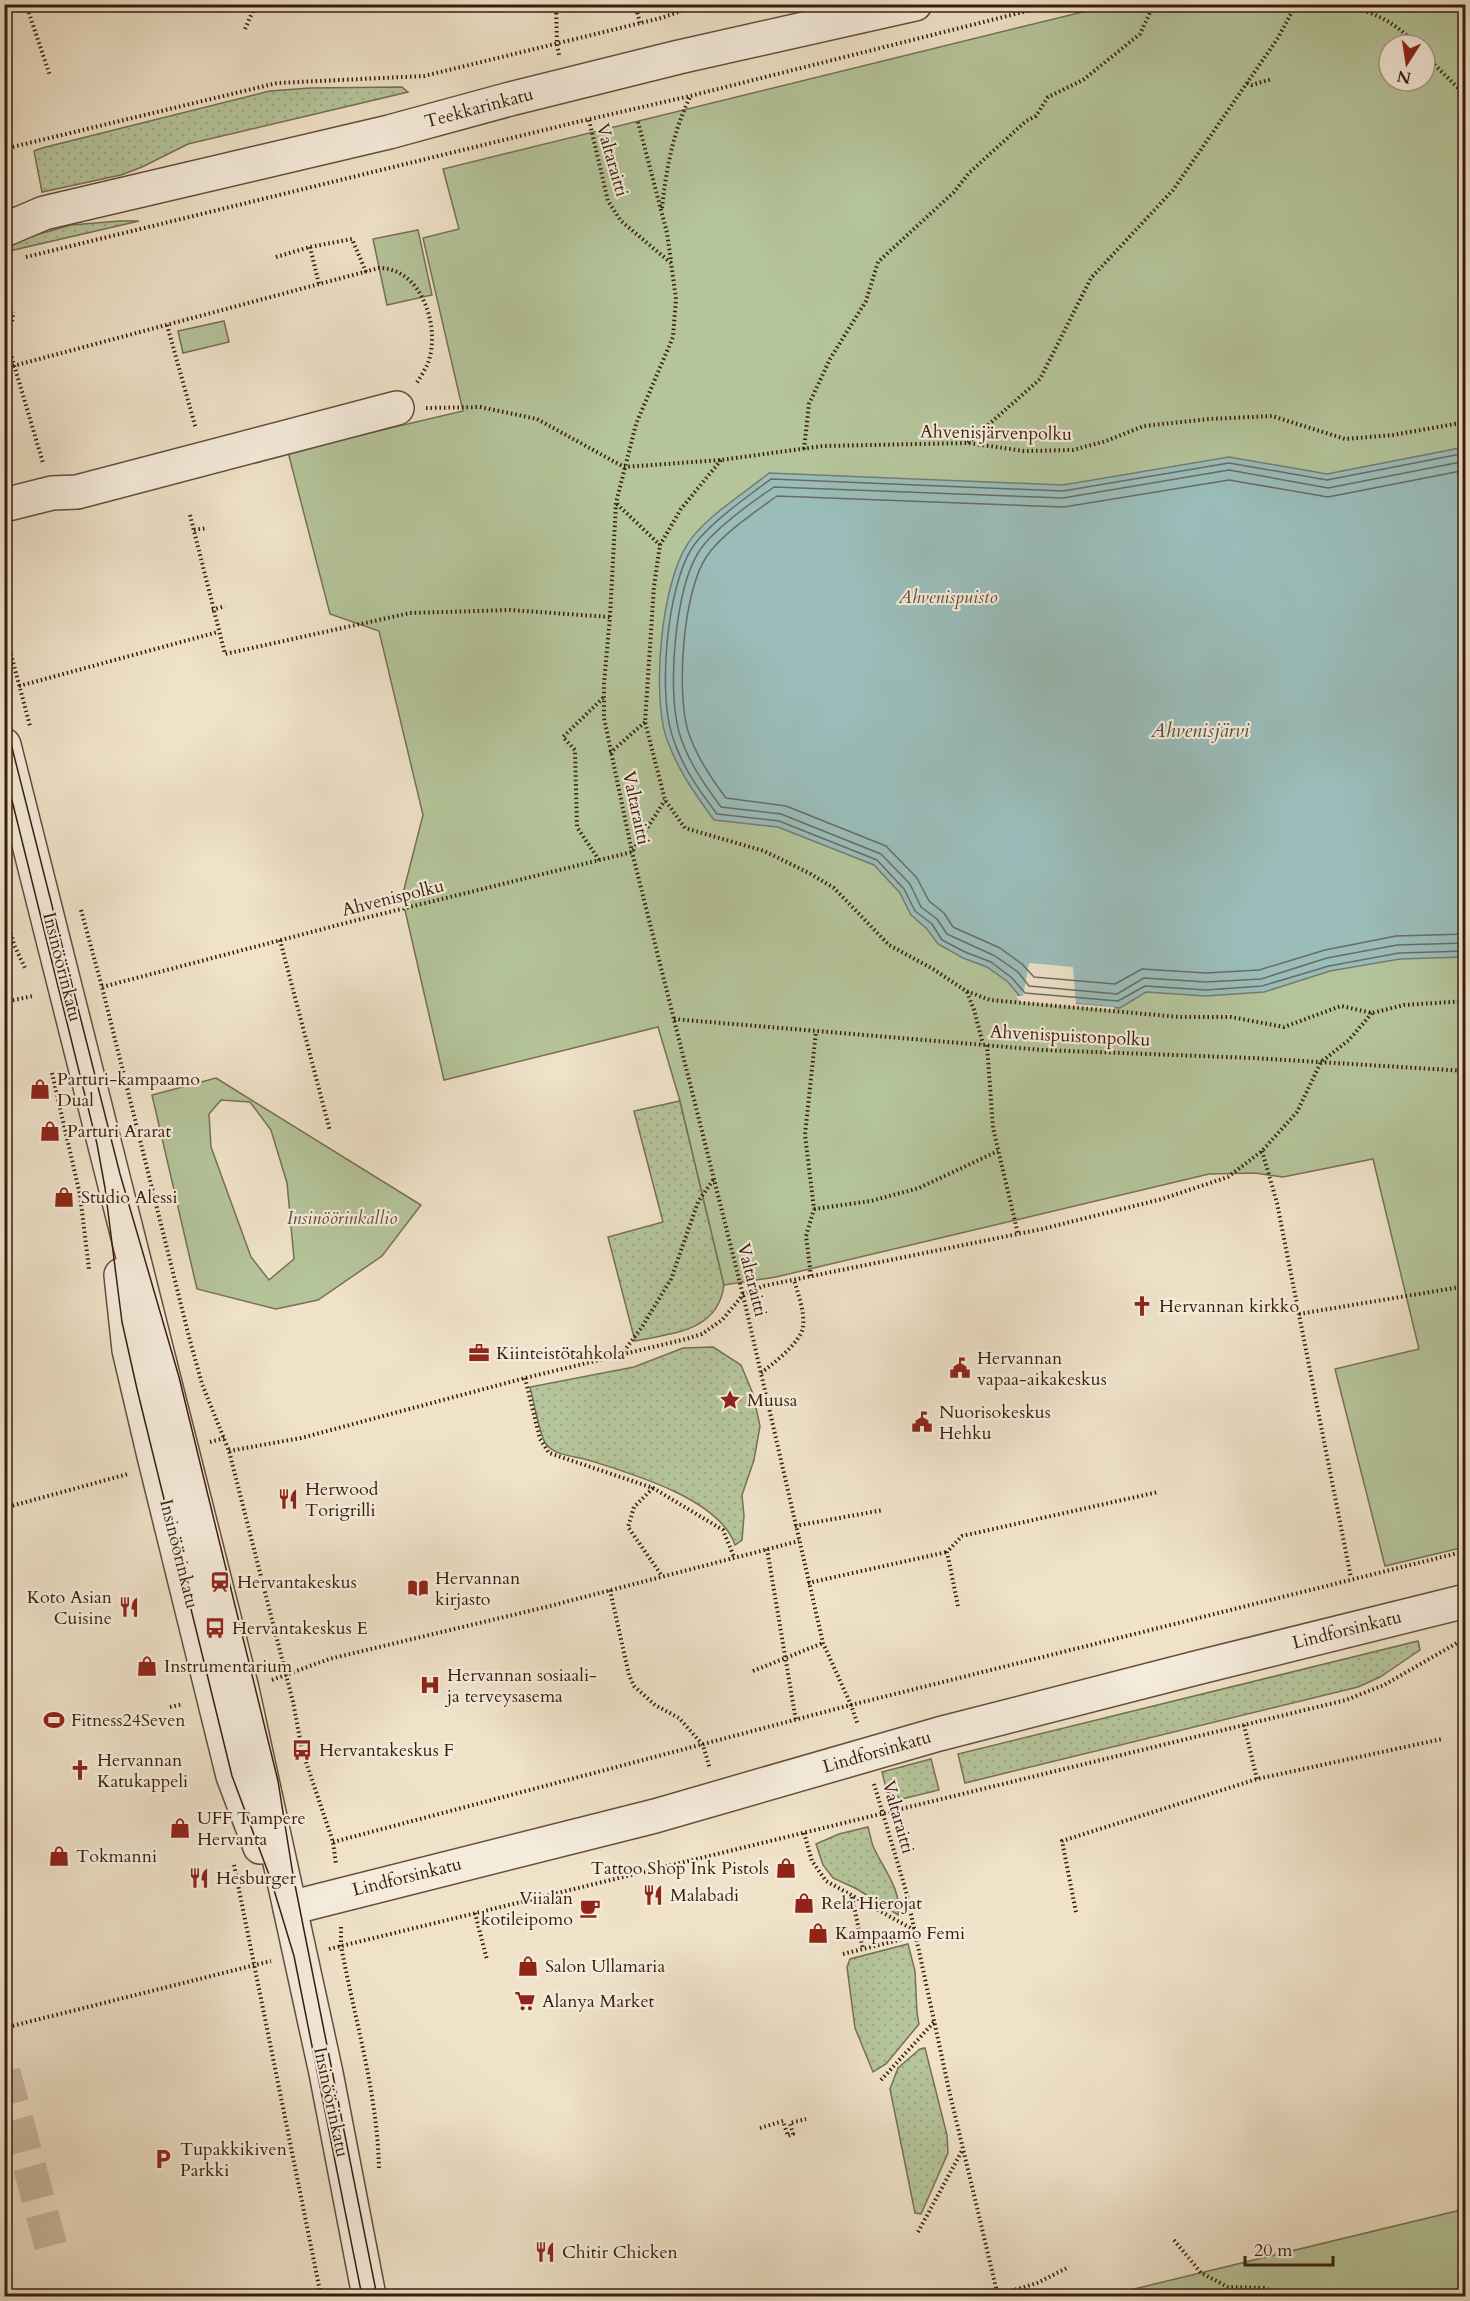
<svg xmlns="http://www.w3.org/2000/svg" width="1470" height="2301" font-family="Cardo,serif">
<defs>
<pattern id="grass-dots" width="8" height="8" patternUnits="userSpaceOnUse" patternTransform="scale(1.5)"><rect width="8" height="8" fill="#b5c49a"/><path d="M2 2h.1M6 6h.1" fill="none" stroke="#9ca884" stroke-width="1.8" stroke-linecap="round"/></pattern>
</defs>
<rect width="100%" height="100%" fill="#efe2c9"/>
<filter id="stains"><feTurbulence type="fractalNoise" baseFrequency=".00333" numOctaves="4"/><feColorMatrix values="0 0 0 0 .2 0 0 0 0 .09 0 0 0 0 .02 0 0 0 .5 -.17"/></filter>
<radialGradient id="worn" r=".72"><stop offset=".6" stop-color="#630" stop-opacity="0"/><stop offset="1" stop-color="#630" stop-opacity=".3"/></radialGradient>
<g fill="url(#grass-dots)" stroke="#777053" stroke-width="1.5">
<polygon points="402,87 408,92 188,144 142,167 121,175 42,192 34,151 42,148 270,91 310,88"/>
<polygon points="120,221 139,221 5,252 4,244 71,225"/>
<path d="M680,1101L724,1285C718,1332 672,1333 635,1341L608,1237L663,1222L634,1111Z"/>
<path d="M713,1347L741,1365L753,1394L760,1426L754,1460L742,1495L744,1516L742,1540L735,1545C720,1499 630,1473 588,1460C575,1456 555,1456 546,1444C540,1437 533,1398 530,1387L634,1367L683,1348Z"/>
<polygon points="1418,1641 1420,1650 1380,1677 1358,1687 965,1783 958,1754"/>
<polygon points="931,1759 939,1790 902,1799 887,1792 882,1772"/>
<path d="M868,1827C870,1834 871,1840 873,1846C883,1869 902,1889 898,1915L857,1889L833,1878L823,1865L816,1844L839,1834Z"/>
<polygon points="908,1944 915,1971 917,2013 919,2024 886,2064 873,2072 855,2028 847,1967 850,1959"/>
<polygon points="925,2048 947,2135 948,2153 921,2214 915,2213 890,2089 898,2068 920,2049"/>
</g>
<g fill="#b5c49a" stroke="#777053" stroke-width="1.5" fill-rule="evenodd">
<path d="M1111,5H1465V1547L1385,1566L1335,1369L1419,1349L1373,1159L1283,1177L1255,1173L1209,1174L776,1277L724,1285L680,1101L658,1027L444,1080L402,897L423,815L379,631L330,614L288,452L463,411L423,238L459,229L443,169ZM1389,45H1425V81H1389Z"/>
<polygon points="418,230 432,295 387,305 373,239"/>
<polygon points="224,321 229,342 183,353 178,331"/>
<path d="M216,1078L421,1205L382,1256L318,1300L276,1309L197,1289L152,1095ZM221,1100L250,1102L271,1130L287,1183L294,1259L269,1280L251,1257L211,1147L209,1114Z"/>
<polygon points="1465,2209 1465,2296 1105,2296"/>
</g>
<path fill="#9abdba" stroke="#737d74" stroke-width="1.5" d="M1465,447V957L1400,959L1330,971L1264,992L1206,996L1146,992L1120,1008L1022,999L1008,982L987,967L963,958L938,944L927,929L911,915L900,893L874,865L778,827L714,820C695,794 677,769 666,737C652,692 661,586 687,545C702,519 745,493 769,473L1063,485L1229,457L1327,474Z"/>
<polygon fill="#efe2c9" points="1029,963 1073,967 1076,1004 1114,1007 1114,1010 1020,1002 1016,996 1023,996"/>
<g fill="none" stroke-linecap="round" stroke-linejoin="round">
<g stroke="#6a6c63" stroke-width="1.5">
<path d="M1466,453L1327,480L1229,463L1063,491L771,479C748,496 707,525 692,548C667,587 658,691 672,735C681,765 698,789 717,814L779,821L877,860L904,889L915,911L932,924L942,940L965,952L991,962L1012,978L1025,993L1118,1001L1145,986L1206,990L1262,986L1329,966L1399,953L1466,951"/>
<path d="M1466,461L1328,488L1229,470L1063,498L774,487C752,502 711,531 698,553C675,591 667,689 679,732C687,760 704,784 721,807L781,814L881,854L910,884L921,907L937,919L947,934L995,956L1018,972L1029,986L1117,994L1144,978L1206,982L1261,979L1327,958L1397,945L1466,943"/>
<path d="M1466,470L1328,497L1229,480L1064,507L777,496C755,512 722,534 707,556C683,590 676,691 688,731C696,756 710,777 726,798L786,806L886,846L917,878L929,901L944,913L953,927L1000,948L1022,964L1034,977L1115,984L1142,969L1206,973L1259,970L1325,950L1396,936L1466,934"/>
</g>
<polyline stroke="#cbbaa3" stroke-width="33" stroke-dasharray="33 16" stroke-linecap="butt" points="4,2072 54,2258"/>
<g stroke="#664e3b" stroke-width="36">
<g id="minor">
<polyline points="4,230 44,213 389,132 510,99 679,57 915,4"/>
<polyline points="4,505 52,493 77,492 397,408"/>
<polyline points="4,745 242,1689 326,2073 369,2296"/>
<polyline points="121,1275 129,1350 154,1456 233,1776 260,1847"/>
<polyline points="290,1908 655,1816 939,1734 1200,1667 1466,1601"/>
</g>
</g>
<g stroke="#391c0c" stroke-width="4" stroke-dasharray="1.5 3" stroke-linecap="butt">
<polyline points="26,4 50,76"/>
<polyline points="556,4 557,44 559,55"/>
<polyline points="635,4 640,23"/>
<path d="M1341,4C1371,11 1395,21 1416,45"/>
<polyline points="245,29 256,4"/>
<polyline points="1425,55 1466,96"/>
<polyline points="1247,83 1252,85 1272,79"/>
<polyline points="589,120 608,201 621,221 671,263 676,299 673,337 636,424 616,503 610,617 604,683 604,718 632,852 743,1295 823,1643 851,1705 858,1725"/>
<polyline points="638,122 667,233 671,261"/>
<polyline points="4,149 277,83 424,76 661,18 701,4"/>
<path d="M662,208C666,170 673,132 690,97"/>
<polyline points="310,247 319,284"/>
<polyline points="26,257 577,122 690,96 1055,4"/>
<polyline points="276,257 310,247 352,239 366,272"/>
<polyline points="4,324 12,322 13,312"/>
<polyline points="167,325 196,429"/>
<polyline points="4,331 43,463"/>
<path d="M13,366L379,268C422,268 441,328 428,363C425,370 420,378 416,384"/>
<polyline points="426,408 480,407 537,419 624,467 721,460 823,446 968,443 1024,451 1073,450 1106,441 1144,426 1209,419 1272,416 1345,439 1393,435 1466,422"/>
<polyline points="968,443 1040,379 1091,278 1173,190 1278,38 1296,4"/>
<polyline points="804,449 809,404 830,359 866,301 878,262 954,192 969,173 1026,121 1036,116 1048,97 1083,80 1140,34 1154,4"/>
<polyline points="721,460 681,509 660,545 654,586 645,722 665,800 685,828 764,851 809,873 834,888 889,945 933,969 966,991 990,1000 1179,1017 1231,1017 1284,1027 1341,1006 1372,1013 1404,1005 1466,1001"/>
<polyline points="617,504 660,545"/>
<polyline points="190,515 225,654 410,613 510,610 610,617"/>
<polyline points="194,530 207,528"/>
<polyline points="212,610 225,606"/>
<polyline points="4,628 30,726"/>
<polyline points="19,686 218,632"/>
<polyline points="610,753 645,722"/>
<polyline points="599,860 577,827 575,750 563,737 603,698"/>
<polyline points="4,907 14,945 26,970"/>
<polyline points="81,910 102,987 189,1337 202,1384 229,1451 293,1702 302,1750 333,1842 336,1864"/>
<polyline points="280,940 330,1131"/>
<polyline points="102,987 361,919 632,852 665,800"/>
<polyline points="967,992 974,1010 983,1044"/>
<polyline points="4,1002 33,996"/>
<polyline points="674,1019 1043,1050 1253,1058 1466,1071"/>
<polyline points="987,1045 993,1128 1018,1234"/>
<polyline points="52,1073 80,1195 89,1269"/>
<polyline points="1262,1151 1277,1203 1351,1578"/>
<polyline points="814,1209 871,1201 919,1188 998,1151"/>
<polyline points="811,1276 806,1236 814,1209 805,1135 816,1031"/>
<polyline points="1299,1314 1466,1286"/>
<polyline points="621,1355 642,1327 671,1279 698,1202 713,1180"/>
<path d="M761,1373C773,1364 801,1342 803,1327C805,1312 798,1294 794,1280"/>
<polyline points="525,1378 540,1439 549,1453 653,1488 723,1530 734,1557"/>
<polyline points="210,1442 225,1438"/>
<polyline points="229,1451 301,1438 525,1378 686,1339 702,1334 722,1320 743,1295 763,1286 1042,1229 1162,1199 1228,1177 1262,1151 1297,1112 1321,1062 1349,1040 1372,1013"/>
<polyline points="653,1488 634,1507 628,1527 662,1576"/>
<polyline points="4,1508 128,1474"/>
<polyline points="795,1526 883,1510"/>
<polyline points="767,1549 796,1721"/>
<polyline points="808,1583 947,1552"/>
<polyline points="610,1590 629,1675 634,1686 655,1705 679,1718 703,1745 710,1769"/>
<polyline points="958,1606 947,1552 962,1536 1158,1492"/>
<polyline points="753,1671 823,1643"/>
<polyline points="272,1680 329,1659 546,1607 799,1541"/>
<polyline points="170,1707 183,1704"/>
<polyline points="1244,1725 1257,1779"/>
<polyline points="874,1784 906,1891 949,2090 998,2296"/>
<polyline points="804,1833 812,1861 826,1881 914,1930"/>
<polyline points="333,1842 851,1705 1466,1551"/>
<polyline points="234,1865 321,2296"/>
<polyline points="852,1897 863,1949"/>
<polyline points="1076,1912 1062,1841 1257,1779 1442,1739"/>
<polyline points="475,1913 487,1960"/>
<path d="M341,1927V1946C355,2021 378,2095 379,2171"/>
<polyline points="329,1949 1346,1700 1384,1685 1457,1643 1466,1641"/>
<polyline points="843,1954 915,1936"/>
<polyline points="4,2028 271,1961"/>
<polyline points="881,2080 934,2022"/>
<polyline points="760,2128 783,2121 788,2136 793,2134 790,2123 806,2119"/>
<polyline points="918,2232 963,2149"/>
<polyline points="1174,2240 1201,2273 1228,2287 1264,2288 1286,2296"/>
<polyline points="4,2264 10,2296"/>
<polyline points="998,2295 1037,2283 1069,2267"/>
</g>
<use href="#minor" stroke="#f5ecdc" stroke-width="33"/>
<g stroke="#391c0c" stroke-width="1.5">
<polyline points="4,716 120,1174 179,1377 278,1781 293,1875 377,2296"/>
<polyline points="4,768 97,1144 105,1188 122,1322 137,1389 232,1776 271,1880 294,1956 362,2296"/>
</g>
</g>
<defs>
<g id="shop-bare" transform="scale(1.62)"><path d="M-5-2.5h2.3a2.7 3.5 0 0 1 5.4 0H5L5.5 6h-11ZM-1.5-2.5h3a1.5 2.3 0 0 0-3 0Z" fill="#8f2418" stroke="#f5ecdc" stroke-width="2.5" paint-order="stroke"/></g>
<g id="church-bare" transform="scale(1.62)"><path d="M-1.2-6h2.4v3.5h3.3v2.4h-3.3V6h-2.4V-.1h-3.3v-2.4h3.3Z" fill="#8f2418" stroke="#f5ecdc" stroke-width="2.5" paint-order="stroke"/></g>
<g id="office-bare" transform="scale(1.62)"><path d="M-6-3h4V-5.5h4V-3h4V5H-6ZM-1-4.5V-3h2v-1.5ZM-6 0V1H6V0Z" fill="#8f2418" stroke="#f5ecdc" stroke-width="2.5" paint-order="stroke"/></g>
<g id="civic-bare" transform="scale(1.62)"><path d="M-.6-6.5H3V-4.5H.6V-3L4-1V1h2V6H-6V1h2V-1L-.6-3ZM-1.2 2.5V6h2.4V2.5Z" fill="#8f2418" stroke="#f5ecdc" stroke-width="2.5" paint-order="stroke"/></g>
<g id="sight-bare" transform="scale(1.62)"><path d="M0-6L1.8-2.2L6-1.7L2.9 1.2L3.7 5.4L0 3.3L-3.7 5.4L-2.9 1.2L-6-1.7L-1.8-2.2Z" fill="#8f2418" stroke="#f5ecdc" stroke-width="2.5" paint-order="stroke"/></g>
<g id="restaurant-bare" transform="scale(1.62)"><path d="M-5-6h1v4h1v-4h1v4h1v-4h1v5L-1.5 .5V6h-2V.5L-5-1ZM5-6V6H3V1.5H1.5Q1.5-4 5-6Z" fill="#8f2418" stroke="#f5ecdc" stroke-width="2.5" paint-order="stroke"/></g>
<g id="station-bare" transform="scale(1.62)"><path d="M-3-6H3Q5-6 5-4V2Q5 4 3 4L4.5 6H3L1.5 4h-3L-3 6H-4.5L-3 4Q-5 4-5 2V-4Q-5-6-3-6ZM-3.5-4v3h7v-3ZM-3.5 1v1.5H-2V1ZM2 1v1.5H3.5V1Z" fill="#8f2418" stroke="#f5ecdc" stroke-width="2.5" paint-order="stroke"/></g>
<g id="library-bare" transform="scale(1.62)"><path d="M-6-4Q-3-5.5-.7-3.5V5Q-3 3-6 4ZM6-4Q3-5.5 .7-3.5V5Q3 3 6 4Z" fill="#8f2418" stroke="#f5ecdc" stroke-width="2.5" paint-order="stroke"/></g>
<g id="bus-bare" transform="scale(1.62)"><path d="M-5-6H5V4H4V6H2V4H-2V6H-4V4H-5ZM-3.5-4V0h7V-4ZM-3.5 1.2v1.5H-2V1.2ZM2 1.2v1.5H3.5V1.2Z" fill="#8f2418" stroke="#f5ecdc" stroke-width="2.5" paint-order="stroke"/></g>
<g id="hospital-bare" transform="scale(1.62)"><path d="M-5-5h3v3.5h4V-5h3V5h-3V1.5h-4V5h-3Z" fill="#8f2418" stroke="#f5ecdc" stroke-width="2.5" paint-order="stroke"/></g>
<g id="stadium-bare" transform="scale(1.62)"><path d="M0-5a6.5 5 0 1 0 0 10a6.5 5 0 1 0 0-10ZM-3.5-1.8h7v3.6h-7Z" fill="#8f2418" stroke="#f5ecdc" stroke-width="2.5" paint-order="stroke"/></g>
<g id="cafe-bare" transform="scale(1.62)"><path d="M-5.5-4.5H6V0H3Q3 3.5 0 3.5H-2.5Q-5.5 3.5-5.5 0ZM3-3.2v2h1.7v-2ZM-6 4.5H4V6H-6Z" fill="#8f2418" stroke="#f5ecdc" stroke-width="2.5" paint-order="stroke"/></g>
<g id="supermarket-bare" transform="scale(1.62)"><path d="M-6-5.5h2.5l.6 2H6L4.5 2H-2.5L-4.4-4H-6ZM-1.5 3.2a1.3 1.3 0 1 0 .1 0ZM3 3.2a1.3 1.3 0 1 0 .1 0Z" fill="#8f2418" stroke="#f5ecdc" stroke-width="2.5" paint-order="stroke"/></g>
<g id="parking-bare" transform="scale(1.62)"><path d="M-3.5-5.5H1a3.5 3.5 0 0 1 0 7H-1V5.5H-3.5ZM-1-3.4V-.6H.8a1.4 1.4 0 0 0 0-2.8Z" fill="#8f2418" stroke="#f5ecdc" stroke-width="2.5" paint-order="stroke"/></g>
</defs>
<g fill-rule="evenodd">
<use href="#shop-bare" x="40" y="1089"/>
<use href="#shop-bare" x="50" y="1131"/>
<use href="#shop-bare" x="64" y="1197"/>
<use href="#church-bare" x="1142" y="1306"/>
<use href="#office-bare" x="479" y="1353"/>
<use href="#civic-bare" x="960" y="1368"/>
<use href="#sight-bare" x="730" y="1400"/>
<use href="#civic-bare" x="922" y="1422"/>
<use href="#restaurant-bare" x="288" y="1499"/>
<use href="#station-bare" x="220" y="1582"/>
<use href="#library-bare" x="418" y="1588"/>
<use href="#restaurant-bare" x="129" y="1607"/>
<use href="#bus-bare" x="215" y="1628"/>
<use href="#shop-bare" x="147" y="1666"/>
<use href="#hospital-bare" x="430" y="1685"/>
<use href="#stadium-bare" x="54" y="1720"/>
<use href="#bus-bare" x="302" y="1750"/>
<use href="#church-bare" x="80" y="1770"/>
<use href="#shop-bare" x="180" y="1828"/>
<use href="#shop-bare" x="59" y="1856"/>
<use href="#shop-bare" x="786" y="1868"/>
<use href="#restaurant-bare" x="199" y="1878"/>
<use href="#restaurant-bare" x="653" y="1895"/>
<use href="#shop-bare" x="804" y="1903"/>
<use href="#cafe-bare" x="590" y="1908"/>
<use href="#shop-bare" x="818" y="1933"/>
<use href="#shop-bare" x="528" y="1966"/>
<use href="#supermarket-bare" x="525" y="2001"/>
<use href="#parking-bare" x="163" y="2159"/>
<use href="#restaurant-bare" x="545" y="2252"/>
</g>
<g text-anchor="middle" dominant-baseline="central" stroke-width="4.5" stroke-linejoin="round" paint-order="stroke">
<g font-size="18" fill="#391c0c" stroke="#f5ecdc">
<text transform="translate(479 108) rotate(-15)">Teekkarinkatu</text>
<text transform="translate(612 160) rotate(74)">Valtaraitti</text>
<text transform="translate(996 433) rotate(1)">Ahvenisjärvenpolku</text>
<text transform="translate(636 808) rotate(78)">Valtaraitti</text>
<text transform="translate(393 898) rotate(-14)">Ahvenispolku</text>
<text transform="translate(62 967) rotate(76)">Insinöörinkatu</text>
<text transform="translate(1070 1036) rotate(3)">Ahvenispuistonpolku</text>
<text transform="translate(752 1280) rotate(76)">Valtaraitti</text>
<text transform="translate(179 1554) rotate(76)">Insinöörinkatu</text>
<text transform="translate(1347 1630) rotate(-14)">Lindforsinkatu</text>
<text transform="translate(877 1752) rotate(-16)">Lindforsinkatu</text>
<text transform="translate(898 1817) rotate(74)">Valtaraitti</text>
<text transform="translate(407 1877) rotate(-14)">Lindforsinkatu</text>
<text transform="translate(331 2102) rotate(78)">Insinöörinkatu</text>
</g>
<g font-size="18" font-style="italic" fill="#5e4e37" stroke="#f5ecdc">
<text x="948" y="597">Ahvenispuisto</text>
<text x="342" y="1218">Insinöörinkallio</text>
</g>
<g font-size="18" fill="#391c0c" stroke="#f5ecdc" text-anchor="start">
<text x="57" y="1079">Parturi-kampaamo<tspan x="57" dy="21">Dual</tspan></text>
<text x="67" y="1131">Parturi Ararat</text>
<text x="81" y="1197">Studio Alessi</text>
<text x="1159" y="1306">Hervannan kirkko</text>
<text x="496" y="1353">Kiinteistötahkola</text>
<text x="977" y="1358">Hervannan<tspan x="977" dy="21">vapaa-aikakeskus</tspan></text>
<text x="747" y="1400">Muusa</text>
<text x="939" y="1412">Nuorisokeskus<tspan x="939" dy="21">Hehku</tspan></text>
<text x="305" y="1489">Herwood<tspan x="305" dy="21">Torigrilli</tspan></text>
<text x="435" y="1578">Hervannan<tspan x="435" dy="21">kirjasto</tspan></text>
<text x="237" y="1582">Hervantakeskus</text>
<text x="112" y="1597" text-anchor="end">Koto Asian<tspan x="112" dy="21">Cuisine</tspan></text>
<text x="232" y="1628">Hervantakeskus E</text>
<text x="164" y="1666">Instrumentarium</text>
<text x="447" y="1675">Hervannan sosiaali-<tspan x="447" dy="21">ja terveysasema</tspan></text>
<text x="71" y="1720">Fitness24Seven</text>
<text x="319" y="1750">Hervantakeskus F</text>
<text x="97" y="1760">Hervannan<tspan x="97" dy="21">Katukappeli</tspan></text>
<text x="197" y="1818">UFF Tampere<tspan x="197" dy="21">Hervanta</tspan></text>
<text x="76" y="1856">Tokmanni</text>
<text x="769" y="1868" text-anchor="end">Tattoo Shop Ink Pistols</text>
<text x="216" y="1878">Hesburger</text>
<text x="670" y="1895">Malabadi</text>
<text x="573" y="1898" text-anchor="end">Viialan<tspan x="573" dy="21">kotileipomo</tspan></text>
<text x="821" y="1903">Rela Hierojat</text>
<text x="835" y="1933">Kampaamo Femi</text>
<text x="545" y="1966">Salon Ullamaria</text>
<text x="542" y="2001">Alanya Market</text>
<text x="180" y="2149">Tupakkikiven<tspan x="180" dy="21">Parkki</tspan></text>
<text x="562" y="2252">Chitir Chicken</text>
</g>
<g font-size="20" font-style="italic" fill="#564c40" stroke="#f5ecdc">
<text x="1200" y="730">Ahvenisjärvi</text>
</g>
</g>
<rect width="1470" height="2301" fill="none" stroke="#efe2c9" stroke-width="24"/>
<rect x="6" y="6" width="1458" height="2289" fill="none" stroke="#391c0c" stroke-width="3"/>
<rect x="12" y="12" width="1446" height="2277" fill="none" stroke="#391c0c" stroke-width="1.5"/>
<g transform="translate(1407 63) rotate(192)"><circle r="28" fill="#f5ecdc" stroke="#aa9989" stroke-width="1.5"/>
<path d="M0-4.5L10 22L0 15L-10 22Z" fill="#8f2418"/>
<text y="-9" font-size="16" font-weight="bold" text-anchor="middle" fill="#391c0c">N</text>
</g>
<path d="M1245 2256v9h88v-9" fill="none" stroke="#391c0c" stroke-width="3"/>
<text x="1254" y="2256" font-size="18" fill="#391c0c" stroke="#f5ecdc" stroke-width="4.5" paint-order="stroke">20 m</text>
<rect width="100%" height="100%" filter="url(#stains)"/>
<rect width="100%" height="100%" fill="url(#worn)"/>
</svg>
